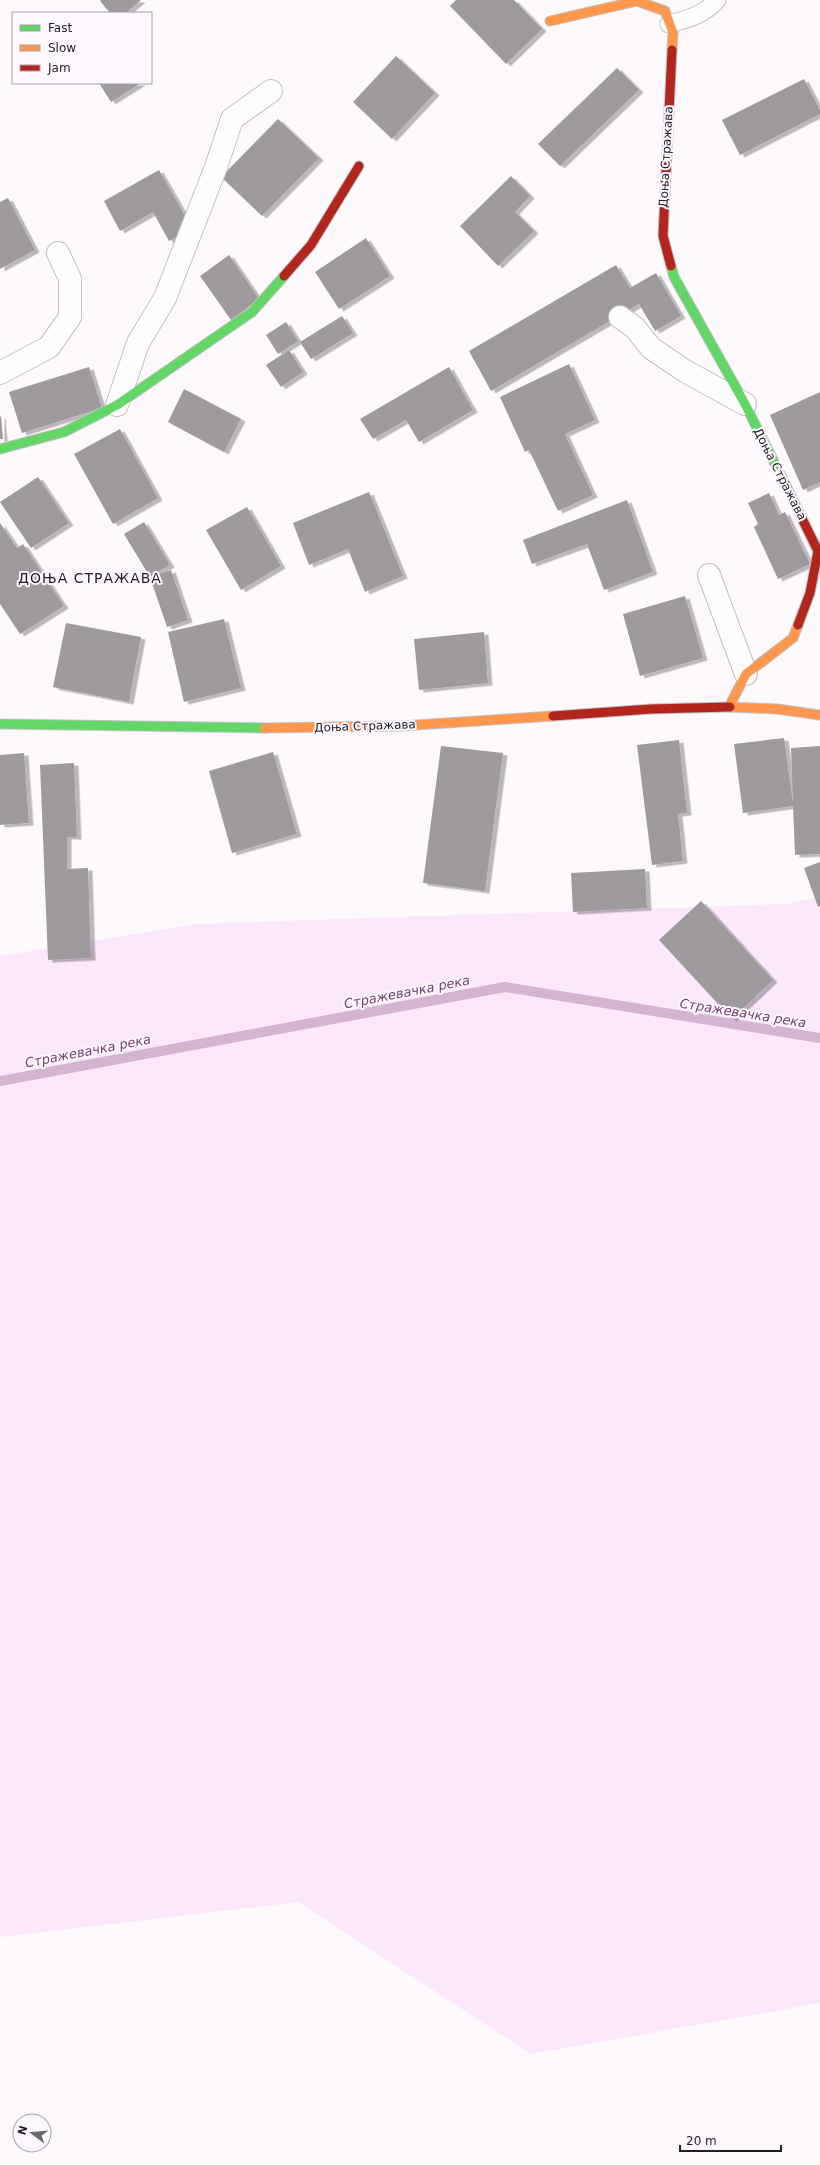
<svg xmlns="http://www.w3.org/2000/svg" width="820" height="2165" font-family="'DejaVu Sans',sans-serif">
<defs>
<filter id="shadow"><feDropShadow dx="4.5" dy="2.5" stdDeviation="0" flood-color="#0004"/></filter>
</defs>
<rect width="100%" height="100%" fill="#fdf9fd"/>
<polygon fill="#fce7fb" points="820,897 820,2003 531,2054 298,1902 0,1937 0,956 196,924 787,904"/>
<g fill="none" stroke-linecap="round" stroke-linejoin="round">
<polyline stroke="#d3b5d2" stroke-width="10" points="0,1081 505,987 820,1038"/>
</g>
<g fill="#9e9a9e" filter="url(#shadow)">
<polygon points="101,0 141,0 126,13 110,13 100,1"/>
<polygon points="456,0 514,0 542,29 506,64 450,6"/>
<polygon points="396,56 435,93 392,139 353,102"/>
<polygon points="617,68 639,90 560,166 538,144"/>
<polygon points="804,79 820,110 820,114 740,155 722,120"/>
<polygon points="99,83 141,83 111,102"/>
<polygon points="278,119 319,158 262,216 221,177"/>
<polygon points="159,170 192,228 169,241 153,212 120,231 104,201"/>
<polygon points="511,176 530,196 515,212 534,231 498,266 460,226"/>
<polygon points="8,198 35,250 0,269 0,202"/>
<polygon points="366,238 390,276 339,309 315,272"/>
<polygon points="229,255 259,299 231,320 200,276"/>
<polygon points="616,265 630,288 656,273 681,316 655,331 639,304 491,391 469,351"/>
<polygon points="342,316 353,333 311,359 300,342"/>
<polygon points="286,322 298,341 278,354 266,335"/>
<polygon points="289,350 303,372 281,387 266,365"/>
<polygon points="569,364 595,420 565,434 593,495 558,511 529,450 525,452 500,397"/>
<polygon points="89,367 102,408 22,433 9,392"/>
<polygon points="449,367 473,410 419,442 406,420 373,439 360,419"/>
<polygon points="184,389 241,419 224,452 168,422"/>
<polygon points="820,392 820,482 803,490 770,415"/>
<polygon points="1,416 3,439 0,439 0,417"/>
<polygon points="120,429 158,498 113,524 74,454"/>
<polygon points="38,477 69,523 31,548 0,502"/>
<polygon points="369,492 403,576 365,592 348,549 309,565 293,523"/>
<polygon points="769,493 779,515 785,512 810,564 778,579 754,527 758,524 748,503"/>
<polygon points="627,500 653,572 604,590 587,544 532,564 523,540"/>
<polygon points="247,507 281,566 241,590 206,530"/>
<polygon points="144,522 170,565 150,577 124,534"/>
<polygon points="0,523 17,548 23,544 64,606 20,634 0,604"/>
<polygon points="171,570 188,620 167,627 150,577"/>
<polygon points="685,596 703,658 640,676 623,614"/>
<polygon points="224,619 241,688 184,702 168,632"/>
<polygon points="66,623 141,637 129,702 53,687"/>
<polygon points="484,632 488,683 419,690 414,639"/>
<polygon points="784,738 793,803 791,748 820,746 820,854 795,855 793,806 743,813 734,744"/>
<polygon points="679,740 687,813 678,814 683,861 652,865 637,745"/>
<polygon points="441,746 503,753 485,891 423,883"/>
<polygon points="273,752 297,834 232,853 209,771"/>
<polygon points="24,753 29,823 0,825 0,755"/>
<polygon points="74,763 77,837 67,837 67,869 88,868 91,958 48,960 40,765"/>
<polygon points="820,862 820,906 818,907 804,868"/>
<polygon points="645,869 647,908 573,912 571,873"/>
<polygon points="701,901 773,980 732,1019 659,940"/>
</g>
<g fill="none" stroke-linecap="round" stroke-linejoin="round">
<g stroke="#c4c0c4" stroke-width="19">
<path id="lane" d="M669,24C688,19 704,15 717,0"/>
</g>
<g stroke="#c4c0c4" stroke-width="24">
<g id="street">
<polyline points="620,317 635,328 651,348 685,371 745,404"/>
<polyline points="0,373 49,347 70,317 70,279 58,253"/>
<polyline points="117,405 138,343 165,298 216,167 232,119 271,91"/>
<polyline points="709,575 746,674"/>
</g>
</g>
<g stroke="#c4c0c4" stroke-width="11">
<g id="fast">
<polyline points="671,266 674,277 745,404 785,484"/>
<polyline points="0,449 64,432 117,405 252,312 284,276"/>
<polyline points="0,724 265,728"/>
</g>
</g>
<g stroke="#c4c0c4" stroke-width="11">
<g id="slow">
<polyline points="550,21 637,1 665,11 673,33 672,50"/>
<polyline points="730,705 746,674 793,638 798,625"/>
<polyline points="730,707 777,709 820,715"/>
<polyline points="265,728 401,726 553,716"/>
</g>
</g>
<g stroke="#c4c0c4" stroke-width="11">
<g id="jam">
<polyline points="671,266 663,236 672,50"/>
<polyline points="284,276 311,245 359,166"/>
<polyline points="785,484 818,551 810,593 798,625"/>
<polyline points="553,716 651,709 730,707"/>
</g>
</g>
<use href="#lane" stroke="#fffeff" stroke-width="17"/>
<use href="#street" stroke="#fffeff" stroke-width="22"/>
<use href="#fast" stroke="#63d668" stroke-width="9"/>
<use href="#slow" stroke="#ff974d" stroke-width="9"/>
<use href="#jam" stroke="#b3261e" stroke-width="9"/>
</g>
<g text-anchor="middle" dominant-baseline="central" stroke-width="4" stroke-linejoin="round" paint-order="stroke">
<g font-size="12" fill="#221d22" stroke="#fff7fe">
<text transform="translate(666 157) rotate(-87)">Доња Стражава</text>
<text transform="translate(780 474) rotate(63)">Доња Стражава</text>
<text transform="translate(365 726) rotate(-2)">Доња Стражава</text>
</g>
<g font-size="13" font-style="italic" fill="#723f71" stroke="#fff7fe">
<text transform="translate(407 992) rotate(-11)">Стражевачка река</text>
<text transform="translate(743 1013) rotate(9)">Стражевачка река</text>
<text transform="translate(88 1051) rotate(-11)">Стражевачка река</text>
</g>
<g font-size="14" letter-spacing="1" fill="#221d22" stroke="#fff7fe">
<text x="90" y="578">ДОЊА СТРАЖАВА</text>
</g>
</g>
<rect x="12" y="12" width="140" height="72" fill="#fff7fe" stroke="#a7a0a6"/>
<rect x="20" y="25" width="20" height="6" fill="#63d668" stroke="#a7a0a6"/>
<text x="48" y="32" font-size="12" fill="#221d22">Fast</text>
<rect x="20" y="45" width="20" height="6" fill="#ff974d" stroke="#a7a0a6"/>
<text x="48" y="52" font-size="12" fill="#221d22">Slow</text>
<rect x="20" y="65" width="20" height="6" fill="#b3261e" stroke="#a7a0a6"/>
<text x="48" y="72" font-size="12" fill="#221d22">Jam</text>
<g transform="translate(32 2133) rotate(286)"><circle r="19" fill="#fff7fe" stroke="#a7a0a6"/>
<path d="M0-3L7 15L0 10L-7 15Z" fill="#6f6a6f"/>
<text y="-6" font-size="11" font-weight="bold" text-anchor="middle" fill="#221d22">N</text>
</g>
<path d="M680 2145v6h101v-6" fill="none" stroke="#221d22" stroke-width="2"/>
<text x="686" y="2145" font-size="12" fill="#221d22" stroke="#fff7fe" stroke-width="3" paint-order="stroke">20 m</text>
</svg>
